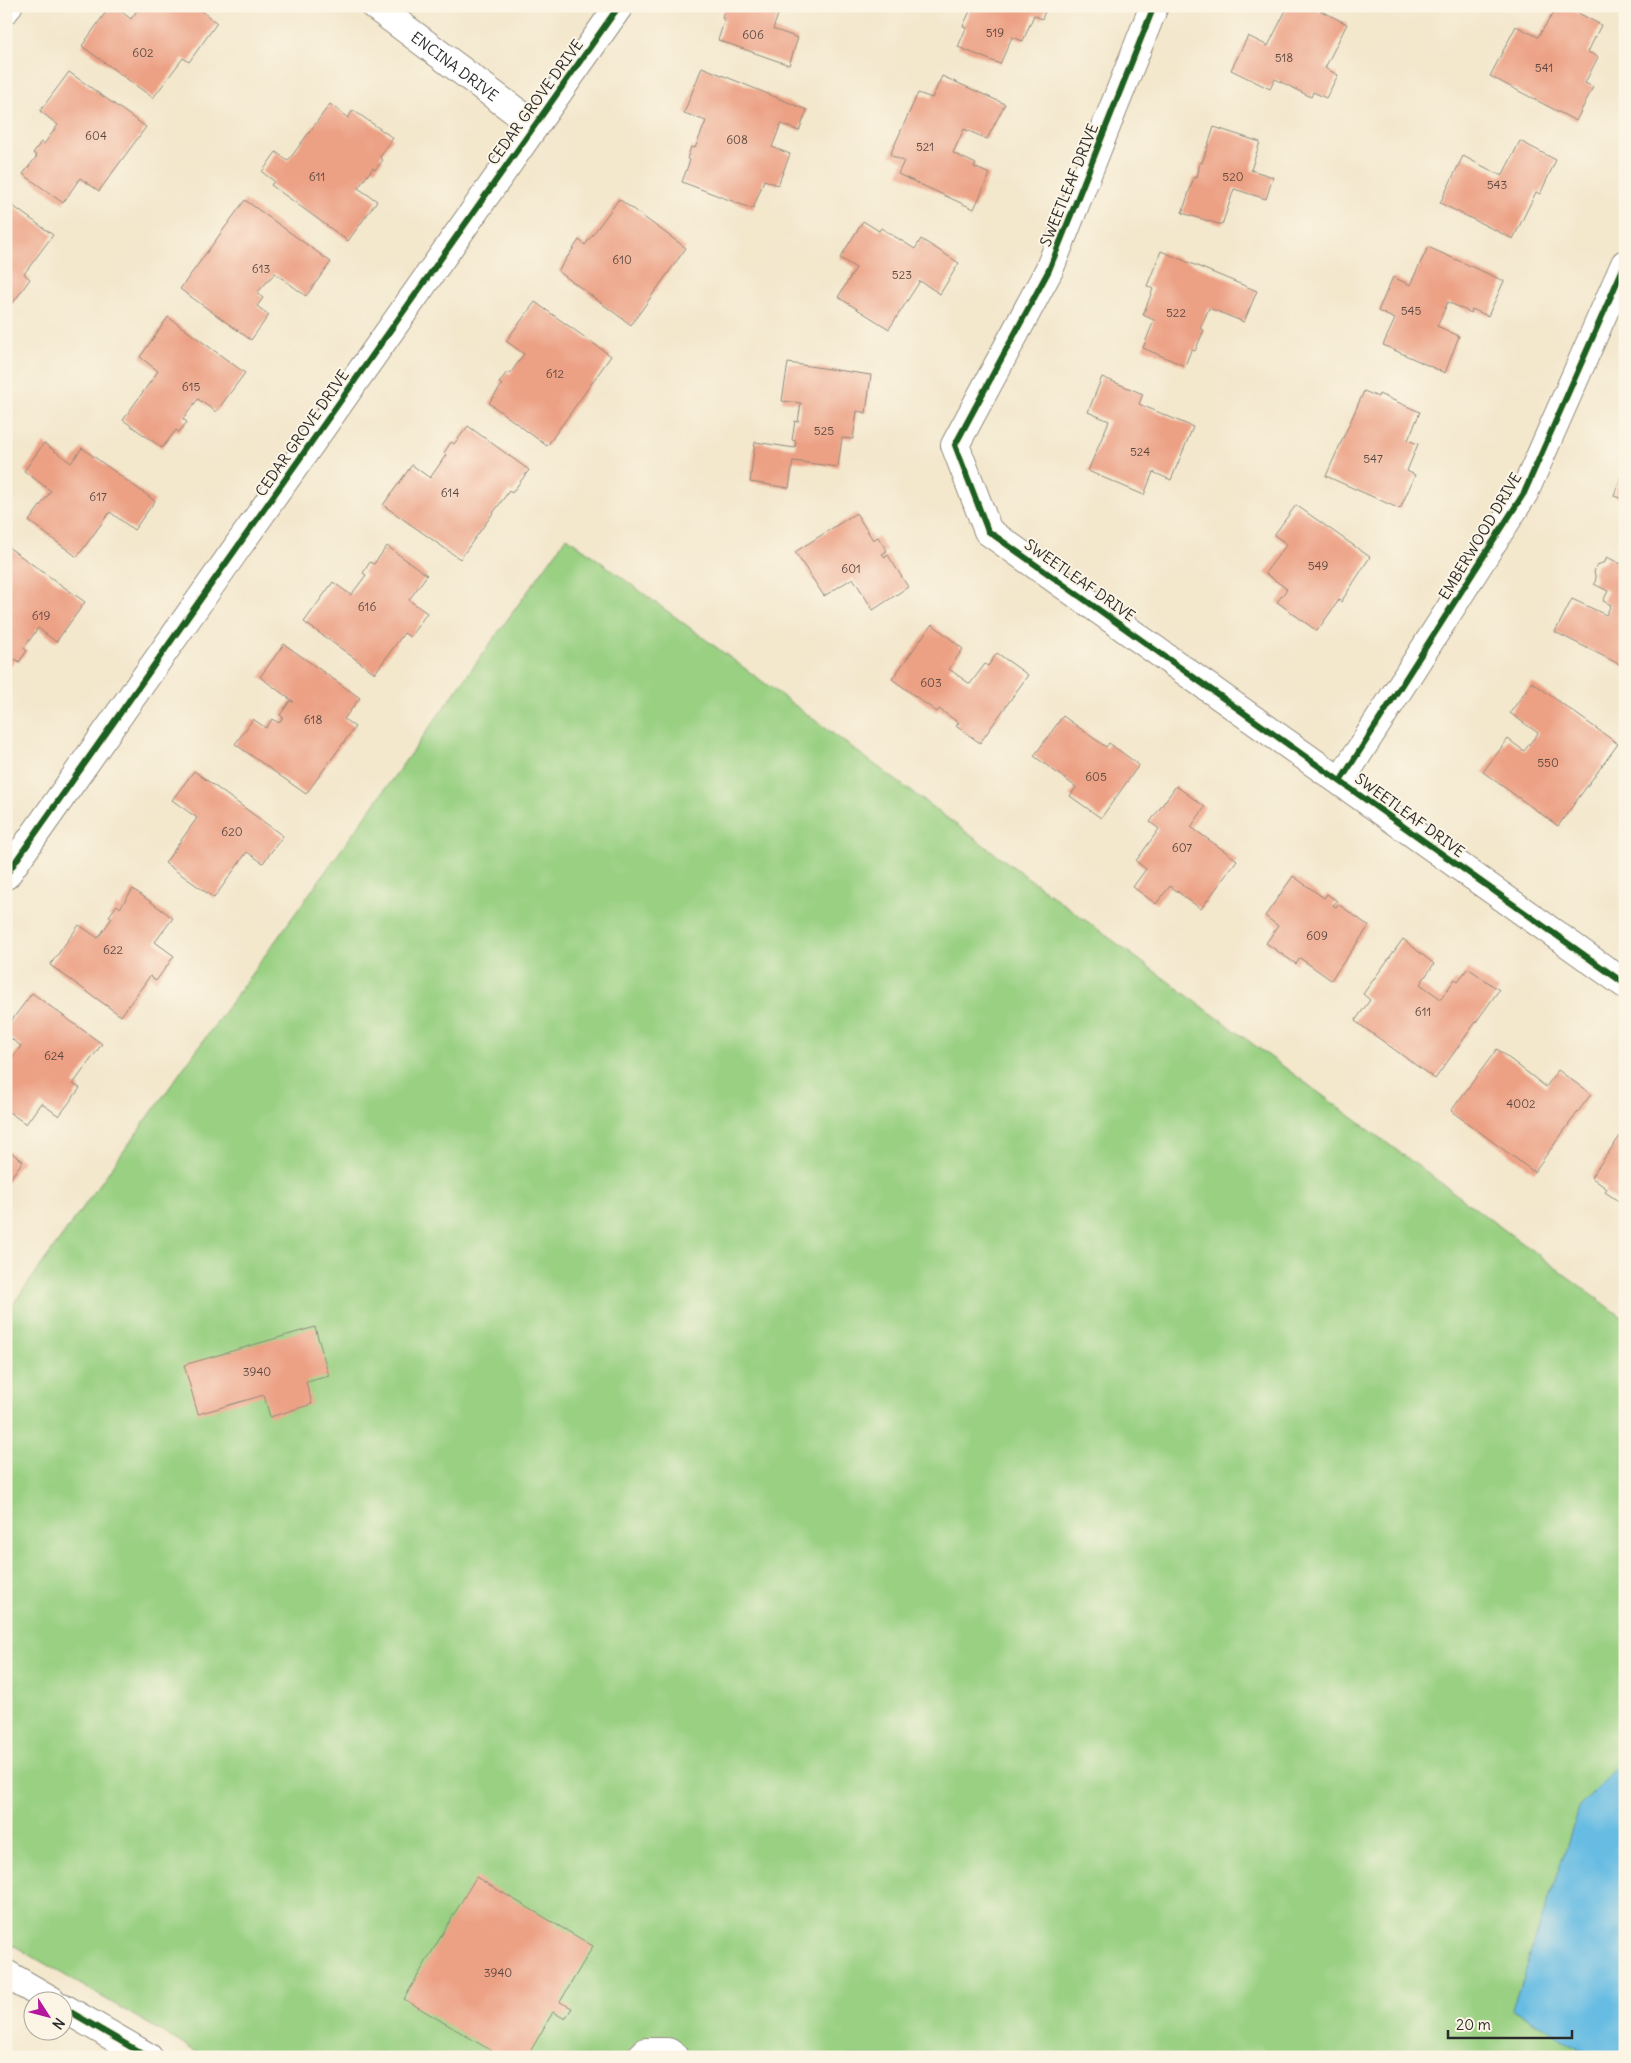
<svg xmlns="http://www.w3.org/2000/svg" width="1631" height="2063" font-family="Delius,sans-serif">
<rect width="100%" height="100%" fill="#fcf5e5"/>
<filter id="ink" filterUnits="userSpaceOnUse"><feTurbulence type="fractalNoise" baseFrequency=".02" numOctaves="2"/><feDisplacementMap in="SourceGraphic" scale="10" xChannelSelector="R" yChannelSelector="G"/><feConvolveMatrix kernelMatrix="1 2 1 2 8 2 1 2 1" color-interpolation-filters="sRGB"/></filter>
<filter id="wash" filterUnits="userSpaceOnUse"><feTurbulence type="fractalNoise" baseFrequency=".0096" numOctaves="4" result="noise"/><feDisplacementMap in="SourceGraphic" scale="20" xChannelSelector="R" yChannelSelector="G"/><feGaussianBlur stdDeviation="1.12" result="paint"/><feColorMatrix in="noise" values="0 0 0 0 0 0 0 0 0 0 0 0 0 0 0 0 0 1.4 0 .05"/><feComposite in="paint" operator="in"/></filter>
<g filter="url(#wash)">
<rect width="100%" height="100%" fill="#f3e7cc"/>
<polygon fill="#99d082" stroke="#627e56" points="567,537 1625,1319 1625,2057 205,2057 6,1941 6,1314"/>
<polygon fill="#66bce3" stroke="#487487" points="1625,1757 1625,2057 1591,2057 1512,2008 1580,1806"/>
<g id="blocks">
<g fill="#eca084">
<polygon points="110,6 114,6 131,19 140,6 201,6 199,9 217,23 189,62 183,58 153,98 82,46"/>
<polygon points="725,6 781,6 773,29 798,38 789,65 718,40 725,19 722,18"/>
<polygon points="976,6 1047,6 1042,19 1034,15 1023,41 1012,37 1000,64 958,47 966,28 963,26 971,9 974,11"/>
<polygon points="1288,6 1311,6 1347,24 1325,68 1338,75 1326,98 1313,92 1311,97 1275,79 1270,89 1231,70 1248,36 1268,46"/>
<polygon points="1558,6 1565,6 1601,25 1588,52 1598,57 1585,83 1593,87 1576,121 1490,76 1516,26 1538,37"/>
<polygon points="702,67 807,110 799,131 781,124 772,147 790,154 778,185 764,180 753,209 682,182 690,160 687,159 691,147 695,148 706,121 684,113"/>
<polygon points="69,72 146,127 99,191 80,178 63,203 23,174 37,156 33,153 41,142 44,144 58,125 40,111"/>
<polygon points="942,76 1005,104 987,139 964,129 953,153 976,164 974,167 990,174 974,209 898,174 904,161 890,155 918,93 932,98"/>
<polygon points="330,104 348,118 353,110 393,138 380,157 383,160 375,170 373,168 358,188 377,201 348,241 271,185 274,181 262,172 276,152 288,161"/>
<polygon points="1214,127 1260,142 1251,170 1273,177 1266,199 1234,189 1222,225 1182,213 1194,177 1197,178 1200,162 1202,163"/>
<polygon points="1520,141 1556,160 1540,194 1536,192 1513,239 1440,203 1463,156 1502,176"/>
<polygon points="619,199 686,248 631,325 558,271 579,240 585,245"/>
<polygon points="245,200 331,262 306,296 275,273 257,293 263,298 257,306 269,315 251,340 180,289"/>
<polygon points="6,201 53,235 24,274 30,279 13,303 6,299"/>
<polygon points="863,221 879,231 881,228 915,249 921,239 959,263 940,294 920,281 889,329 838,297 856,268 840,258"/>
<polygon points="1428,247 1504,281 1488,316 1472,309 1471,313 1448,302 1437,326 1459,336 1445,373 1383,345 1395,319 1378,311 1393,277 1410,285"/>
<polygon points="1161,251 1257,291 1244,322 1209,308 1200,329 1204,330 1195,351 1191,350 1185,366 1143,348 1154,320 1143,315 1153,289 1147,286"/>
<polygon points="535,302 611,356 547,446 489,403 502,385 499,383 507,372 510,374 524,354 506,341"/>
<polygon points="168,317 245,373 216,412 198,399 183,419 187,422 179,432 176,430 162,448 123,420 158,371 140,357"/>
<polygon points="788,363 871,375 866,413 857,411 853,439 842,438 838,467 793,461 789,488 750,482 755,442 795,448 796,441 792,440 795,421 798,422 801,403 782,401"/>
<polygon points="1102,377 1143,394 1139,404 1193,427 1171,480 1153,472 1144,495 1088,471 1109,421 1088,412"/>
<polygon points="1364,391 1378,397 1379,394 1420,412 1408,440 1418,444 1407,471 1415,475 1400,509 1326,476"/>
<polygon points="468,426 529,470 512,493 509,491 460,559 383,505 412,465 430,478 446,455 444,453 451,442 454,444"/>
<polygon points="44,443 71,463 82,448 155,501 134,530 110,512 77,557 29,521 51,491 24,471"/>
<polygon points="1623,472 1625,472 1625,500 1614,496"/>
<polygon points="1296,505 1370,557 1341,602 1339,600 1317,631 1277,602 1287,589 1265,573 1287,544 1274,535"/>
<polygon points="856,513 873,540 878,537 887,551 882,554 885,557 888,555 908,587 873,610 853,578 824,596 795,552"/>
<polygon points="387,546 427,575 409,600 427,613 410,637 404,633 375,673 304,622 333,582 351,595 366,575 363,573 370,562 374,564"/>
<polygon points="8,547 85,602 56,642 38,628 24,648 27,651 19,662 16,659 6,672 6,550"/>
<polygon points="1607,557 1625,566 1625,667 1555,632 1572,599 1606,615 1611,605 1603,601 1608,591 1594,584 1596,579 1594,572 1597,565 1605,562"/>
<polygon points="932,624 963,649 949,669 970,684 985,664 988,666 997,653 1028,675 980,743 956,726 959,723 939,709 937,712 892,679"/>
<polygon points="284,644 360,698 344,719 355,727 306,794 235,744 253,719 266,728 272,719 279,723 283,717 280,715 290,701 294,702 260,677"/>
<polygon points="1532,682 1618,744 1558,826 1483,772 1508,739 1524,751 1538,733 1510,713"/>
<polygon points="1063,716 1106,747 1109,743 1139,765 1101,818 1070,796 1076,787 1034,756"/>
<polygon points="194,771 283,836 263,863 247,852 214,898 165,863 197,818 172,800"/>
<polygon points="1176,786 1205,807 1191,827 1237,860 1201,909 1170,886 1156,904 1133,887 1146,869 1136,861 1159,829 1150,822"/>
<polygon points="1293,876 1324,898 1327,894 1337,901 1333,905 1336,907 1338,904 1369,926 1331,980 1300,958 1296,964 1266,943 1278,926 1265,916"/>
<polygon points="133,889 173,918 155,942 174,956 156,981 150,976 121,1016 50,965 79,925 98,938 112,918 109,916 117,905 120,908"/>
<polygon points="1403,939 1434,964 1420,984 1441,999 1455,979 1458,981 1468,968 1499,990 1435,1079 1355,1021 1370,1000 1363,994"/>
<polygon points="32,993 102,1044 73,1084 80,1088 59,1116 41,1103 26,1124 6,1110 6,1066 21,1046 6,1035 6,1028"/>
<polygon points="1497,1049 1546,1087 1558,1070 1591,1094 1534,1172 1451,1111"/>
<polygon points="1623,1132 1625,1134 1625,1201 1623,1200 1621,1203 1605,1192 1607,1189 1591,1177"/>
<polygon points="6,1149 23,1161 6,1184"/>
<polygon points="315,1327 329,1376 306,1382 312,1404 270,1417 264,1395 198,1414 184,1365"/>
<polygon points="476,1877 593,1946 560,2002 572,2008 565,2019 553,2012 527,2057 502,2057 404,1999"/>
</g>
</g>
</g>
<g filter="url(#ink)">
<use href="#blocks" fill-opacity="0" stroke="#8f897c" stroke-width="1"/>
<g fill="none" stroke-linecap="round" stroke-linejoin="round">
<g stroke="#8f897c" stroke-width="30">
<g id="minor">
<path id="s1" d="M375,6L534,125"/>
<polyline points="1154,6 1049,270 955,445 988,531 1625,984"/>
<polyline points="6,9 8,6"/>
<polyline points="1341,780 1524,493 1625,264"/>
<polyline points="6,875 619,6"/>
<polyline points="6,1974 51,2000"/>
<polyline points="62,2007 148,2057"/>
<polyline points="641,2057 646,2052 668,2052 675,2057"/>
</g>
</g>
<use href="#minor" stroke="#fff" stroke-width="28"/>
<g stroke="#fcf5e5" stroke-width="9">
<g id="cycleway">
<polyline points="1154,6 1049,270 955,445 988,531 1625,984"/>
<polyline points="1341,780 1524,493 1625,264"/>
<polyline points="6,875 619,6"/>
<polyline points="62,2007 148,2057"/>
</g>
</g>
<use href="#cycleway" stroke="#1b5e20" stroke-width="6"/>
</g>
</g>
<g text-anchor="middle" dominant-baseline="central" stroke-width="4" stroke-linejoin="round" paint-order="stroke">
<g font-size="12" fill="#5b4841">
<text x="995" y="32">519</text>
<text x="753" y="34">606</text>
<text x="143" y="52">602</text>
<text x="1284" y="57">518</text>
<text x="1544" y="67">541</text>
<text x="96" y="135">604</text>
<text x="737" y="139">608</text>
<text x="925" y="146">521</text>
<text x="317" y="176">611</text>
<text x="1233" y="176">520</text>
<text x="1497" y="184">543</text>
<text x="622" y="259">610</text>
<text x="261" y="268">613</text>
<text x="902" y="274">523</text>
<text x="1411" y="310">545</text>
<text x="1176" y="312">522</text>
<text x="555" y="373">612</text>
<text x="191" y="386">615</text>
<text x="824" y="430">525</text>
<text x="1140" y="451">524</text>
<text x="1373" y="458">547</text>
<text x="450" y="492">614</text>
<text x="98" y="496">617</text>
<text x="1318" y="565">549</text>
<text x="851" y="568">601</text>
<text x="367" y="606">616</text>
<text x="41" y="615">619</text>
<text x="931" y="682">603</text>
<text x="313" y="719">618</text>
<text x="1548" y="762">550</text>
<text x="1096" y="776">605</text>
<text x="232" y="831">620</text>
<text x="1182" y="847">607</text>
<text x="1317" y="935">609</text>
<text x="113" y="949">622</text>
<text x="1423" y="1011">611</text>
<text x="54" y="1055">624</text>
<text x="1521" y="1103">4002</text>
<text x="257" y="1371">3940</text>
<text x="498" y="1972">3940</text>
</g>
<g font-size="15" fill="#2b2b2b" stroke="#fcf5e5">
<text stroke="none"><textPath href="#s1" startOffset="100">ENCINA DRIVE</textPath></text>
<text transform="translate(535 102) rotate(-54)">CEDAR GROVE DRIVE</text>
<text transform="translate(1069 185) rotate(-68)">SWEETLEAF DRIVE</text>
<text transform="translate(302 433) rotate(-55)">CEDAR GROVE DRIVE</text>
<text transform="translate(1480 536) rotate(-59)">EMBERWOOD DRIVE</text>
<text transform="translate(1080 580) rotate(35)">SWEETLEAF DRIVE</text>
<text transform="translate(1410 815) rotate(36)">SWEETLEAF DRIVE</text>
</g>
</g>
<rect width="1631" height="2063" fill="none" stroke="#fcf5e5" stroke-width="25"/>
<g transform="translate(48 2016) rotate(126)"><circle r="24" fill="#fcf5e5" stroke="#a8a49b"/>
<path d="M0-4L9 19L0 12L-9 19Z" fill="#b5179e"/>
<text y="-8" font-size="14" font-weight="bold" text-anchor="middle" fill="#2b2b2b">N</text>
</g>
<path d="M1448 2030v8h124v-8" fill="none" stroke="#2b2b2b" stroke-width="2.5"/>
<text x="1456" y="2030" font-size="15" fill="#2b2b2b" stroke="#fcf5e5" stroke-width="4" paint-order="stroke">20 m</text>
</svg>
